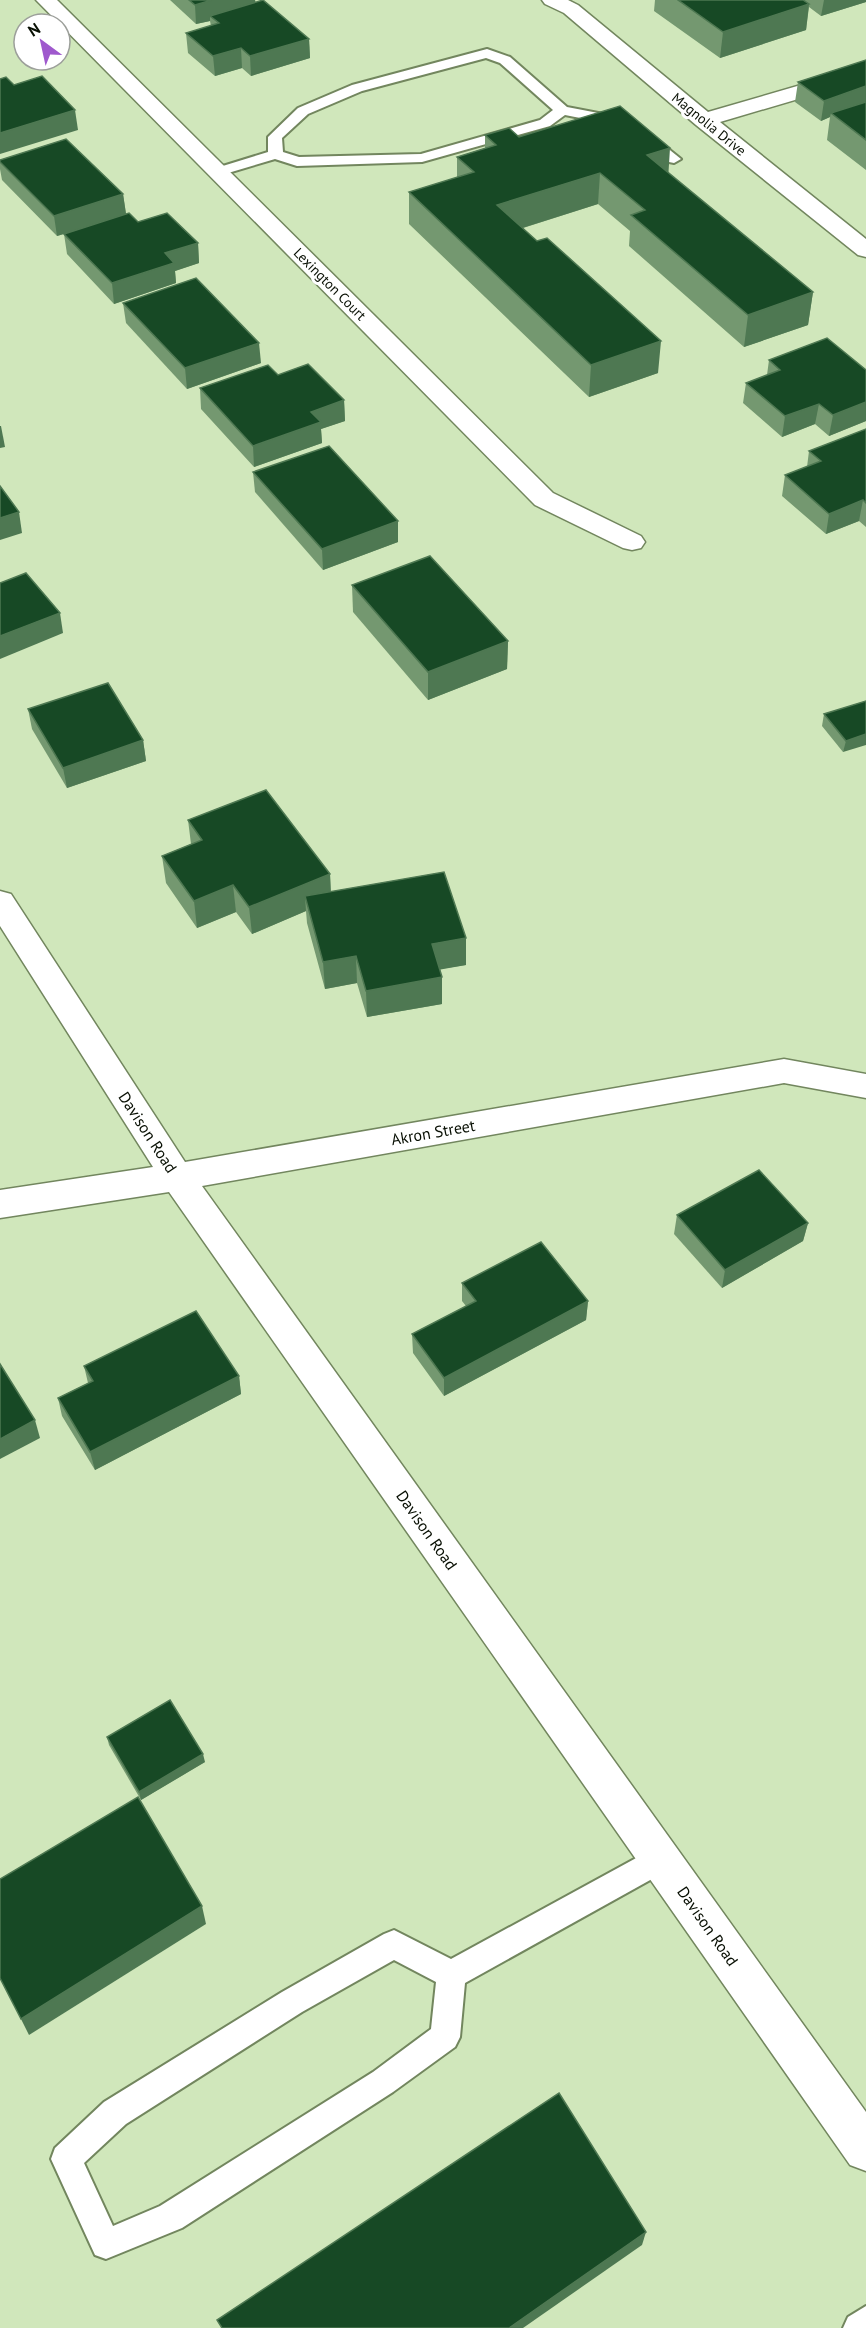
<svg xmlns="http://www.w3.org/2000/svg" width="866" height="2328" font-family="'PT Sans',sans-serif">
<rect width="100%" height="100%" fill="#d0e7bb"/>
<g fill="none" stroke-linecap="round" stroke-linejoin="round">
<g stroke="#72865e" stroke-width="4">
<g id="lane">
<path d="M487,49L510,57L567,107L614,116L645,130L681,159L674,163L669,162C629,131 614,124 565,115L550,126L422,162L297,166L275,159L218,176L211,172L213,169L268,152V137L298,108L352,85ZM486,58L500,63L553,110L540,120L421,154L299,157L283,152L282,138L308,114L362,91Z"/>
<path d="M660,1845L670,1849L674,1859L670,1869L465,1983L460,2037L455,2047L393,2092L182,2228L106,2259L95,2255L51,2159L55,2148L104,2102L282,1992L384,1934L394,1930L451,1959ZM394,1960L436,1982L431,2029L373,2072L160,2206L113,2226L84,2163L126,2124L302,2012Z"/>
<polygon points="866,2306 866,2328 843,2328 848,2317"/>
</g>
</g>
<g stroke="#72865e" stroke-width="3">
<g id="street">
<polygon points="36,0 57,0 553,493 641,536 645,542 641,548 632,550 623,548 535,505"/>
<polygon points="542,0 568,0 578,5 708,112 866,66 866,79 720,122 866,239 866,257 858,255 696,125 564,13 545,4"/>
</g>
</g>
<g stroke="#72865e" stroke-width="3">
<polygon id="secondary" points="0,891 11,894 185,1162 784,1059 866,1074 866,1098 784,1083 202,1186 866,2112 866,2171 850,2165 169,1192 0,1218 0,1190 153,1167 0,926"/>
</g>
<use href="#lane" fill="#fff" fill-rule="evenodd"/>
<use href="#street" fill="#fff" fill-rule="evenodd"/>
<use href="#secondary" fill="#fff" fill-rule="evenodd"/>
</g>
<g fill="#749870">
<polygon points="170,0 255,0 256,3 309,39 310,58 251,76 242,68 215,76 188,53 186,33 211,26 210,21 196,24"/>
<polygon points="655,0 866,0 866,2 821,16 809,7 806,30 720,58 654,11"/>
<polygon points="866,60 866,170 827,140 830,117 821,121 795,102 798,82"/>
<polygon points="485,135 519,137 668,173 813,292 808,325 744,347 629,246 630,231 598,204 523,228 658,373 589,397 409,224 409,192 457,178 457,157 485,148"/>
<polygon points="0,160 123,194 126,214 138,222 198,243 199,263 175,271 176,283 114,304 67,254 64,234 57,236 2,180 0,169"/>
<polygon points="123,303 261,363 187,389 126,323"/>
<polygon points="769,360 866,370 866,421 829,436 815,424 782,437 743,403 746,383 767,375"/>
<polygon points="278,375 344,400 345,421 321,429 322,443 254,467 201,409 200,388"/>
<polygon points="866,429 866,527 859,521 826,534 782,496 785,475 807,467 809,451"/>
<polygon points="253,472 398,542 323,570 255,492"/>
<polygon points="352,585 508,641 507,669 428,700 353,612"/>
<polygon points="866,701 843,752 822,726 824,714"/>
<polygon points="28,709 143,740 146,761 67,788 32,729"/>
<polygon points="188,820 330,874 331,892 466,965 440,969 442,1004 367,1017 357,983 325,989 307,923 306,911 252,934 236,912 197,928 166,883 162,856 191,844"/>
<polygon points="677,1215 808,1223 803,1241 722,1288 674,1234"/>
<polygon points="462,1283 588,1301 586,1320 444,1396 413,1353 412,1334 466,1306 462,1301"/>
<polygon points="84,1366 239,1376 241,1394 95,1470 62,1416 58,1398 88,1383"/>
<polygon points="107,1737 205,1762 141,1800 109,1745"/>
</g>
<g fill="#4e7852">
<polygon points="212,0 255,0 256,8 210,16 210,21 196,24 195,5"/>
<polygon points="824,0 866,0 866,2 821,16"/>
<polygon points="809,4 806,30 720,58 723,32"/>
<polygon points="309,39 310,58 251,76 250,56"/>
<polygon points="241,48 242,68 215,76 213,56"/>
<polygon points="866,86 866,105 831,113 830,117 821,121 824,101"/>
<polygon points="75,110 78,130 0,154 0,133"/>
<polygon points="670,148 668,180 647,155"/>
<polygon points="600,173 598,204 497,236 497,205"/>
<polygon points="123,194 126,214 57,236 54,216"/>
<polygon points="198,243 199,263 175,271 176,283 114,304 112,283 165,253"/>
<polygon points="813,292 808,325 744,347 748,315"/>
<polygon points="661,341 658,373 589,397 591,365"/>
<polygon points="259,343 261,363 187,389 185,368"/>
<polygon points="344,400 345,421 321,429 322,443 254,467 253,446 311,412"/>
<polygon points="866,402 866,421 829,436 833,415"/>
<polygon points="819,404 815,424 782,437 785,416"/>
<polygon points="0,426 1,426 5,447 0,448"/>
<polygon points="863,500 859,521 826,534 829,514"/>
<polygon points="19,512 22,533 0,540 0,518"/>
<polygon points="398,521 398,542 323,570 322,549"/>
<polygon points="60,613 63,633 0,659 0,636"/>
<polygon points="508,641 507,669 428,700 428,672"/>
<polygon points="866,734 866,745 843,752 846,741"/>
<polygon points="143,740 146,761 67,788 63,768"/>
<polygon points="330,874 331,901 305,896 306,911 252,934 249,907"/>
<polygon points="233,885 236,912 197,928 194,901"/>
<polygon points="466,938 466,965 432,971 432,944"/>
<polygon points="356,956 357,983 325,989 323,962"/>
<polygon points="442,977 442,1004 367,1017 366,991"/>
<polygon points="808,1223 803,1241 722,1288 725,1270"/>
<polygon points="588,1301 586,1320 444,1396 444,1378"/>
<polygon points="239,1376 241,1394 95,1470 90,1452"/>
<polygon points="35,1420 40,1438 0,1459 0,1439"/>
<polygon points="203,1754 205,1762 141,1800 139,1792"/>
<polygon points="202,1906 206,1924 29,2035 21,2019"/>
<polygon points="646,2232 642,2245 523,2328 509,2328"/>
</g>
<g fill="#174925" stroke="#4e7852" stroke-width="1.5">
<polygon points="189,0 212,0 195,5"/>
<polygon points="263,0 309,39 250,56 241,48 213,56 186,33 219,23 210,16"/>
<polygon points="678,0 803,0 809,4 723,32"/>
<polygon points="866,60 866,86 824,101 798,82"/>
<polygon points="42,76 75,110 0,133 0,79 6,77 14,85"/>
<polygon points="866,102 866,140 831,113"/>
<polygon points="620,106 670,148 647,155 813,292 748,315 631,215 645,210 600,173 497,205 537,241 547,238 661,341 591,365 409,192 474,172 457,157 496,145 485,135 509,128 519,137"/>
<polygon points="66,139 123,194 54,216 0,162 0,160"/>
<polygon points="129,213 138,222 167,213 198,243 165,253 174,263 112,283 64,234"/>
<polygon points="196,278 259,343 185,368 123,303"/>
<polygon points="827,338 866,370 866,402 833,415 819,404 785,416 746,383 780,370 769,360"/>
<polygon points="308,364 344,400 311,412 321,422 253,446 200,388 268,365 278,375"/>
<polygon points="866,429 866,503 863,500 829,514 785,475 821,461 809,451"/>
<polygon points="329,446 398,521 322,549 253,472"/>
<polygon points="0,486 19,512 0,518"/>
<polygon points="430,556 508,641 428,672 352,585"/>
<polygon points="26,573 60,613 0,636 0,583"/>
<polygon points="108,683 143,740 63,768 28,709"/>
<polygon points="866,701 866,734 846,741 824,714"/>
<polygon points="266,790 330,874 249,907 233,885 194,901 162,856 202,840 188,820"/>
<polygon points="444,872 466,938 432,944 442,977 366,991 356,956 323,962 305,896"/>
<polygon points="759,1170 808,1223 725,1270 677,1215"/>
<polygon points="541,1242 588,1301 444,1378 412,1334 476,1301 462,1283"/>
<polygon points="196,1311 239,1376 90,1452 58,1398 93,1381 84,1366"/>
<polygon points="0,1364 35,1420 0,1439"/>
<polygon points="170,1700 203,1754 139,1792 107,1737"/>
<polygon points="138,1797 202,1906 21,2019 0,1978 0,1879"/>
<polygon points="559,2093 646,2232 509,2328 222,2328 217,2320"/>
</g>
<g text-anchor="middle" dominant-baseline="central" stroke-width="6" stroke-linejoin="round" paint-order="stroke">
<g font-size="14" fill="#080f03" stroke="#fff">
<text transform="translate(709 124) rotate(39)">Magnolia Drive</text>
<text transform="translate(330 284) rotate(45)">Lexington Court</text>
</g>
<g font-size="16" fill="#080f03" stroke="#fff">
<text transform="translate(148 1132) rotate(57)">Davison Road</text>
<text transform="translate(433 1132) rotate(-10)">Akron Street</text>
<text transform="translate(427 1530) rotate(55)">Davison Road</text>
<text transform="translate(708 1926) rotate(55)">Davison Road</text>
</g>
</g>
<g transform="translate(42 42) rotate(327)"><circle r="28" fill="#ffffff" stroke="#9c9f9a" stroke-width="1.5"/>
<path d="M0-4.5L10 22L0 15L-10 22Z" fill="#9f59cd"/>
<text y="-9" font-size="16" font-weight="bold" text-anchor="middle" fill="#080f03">N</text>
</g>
</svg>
